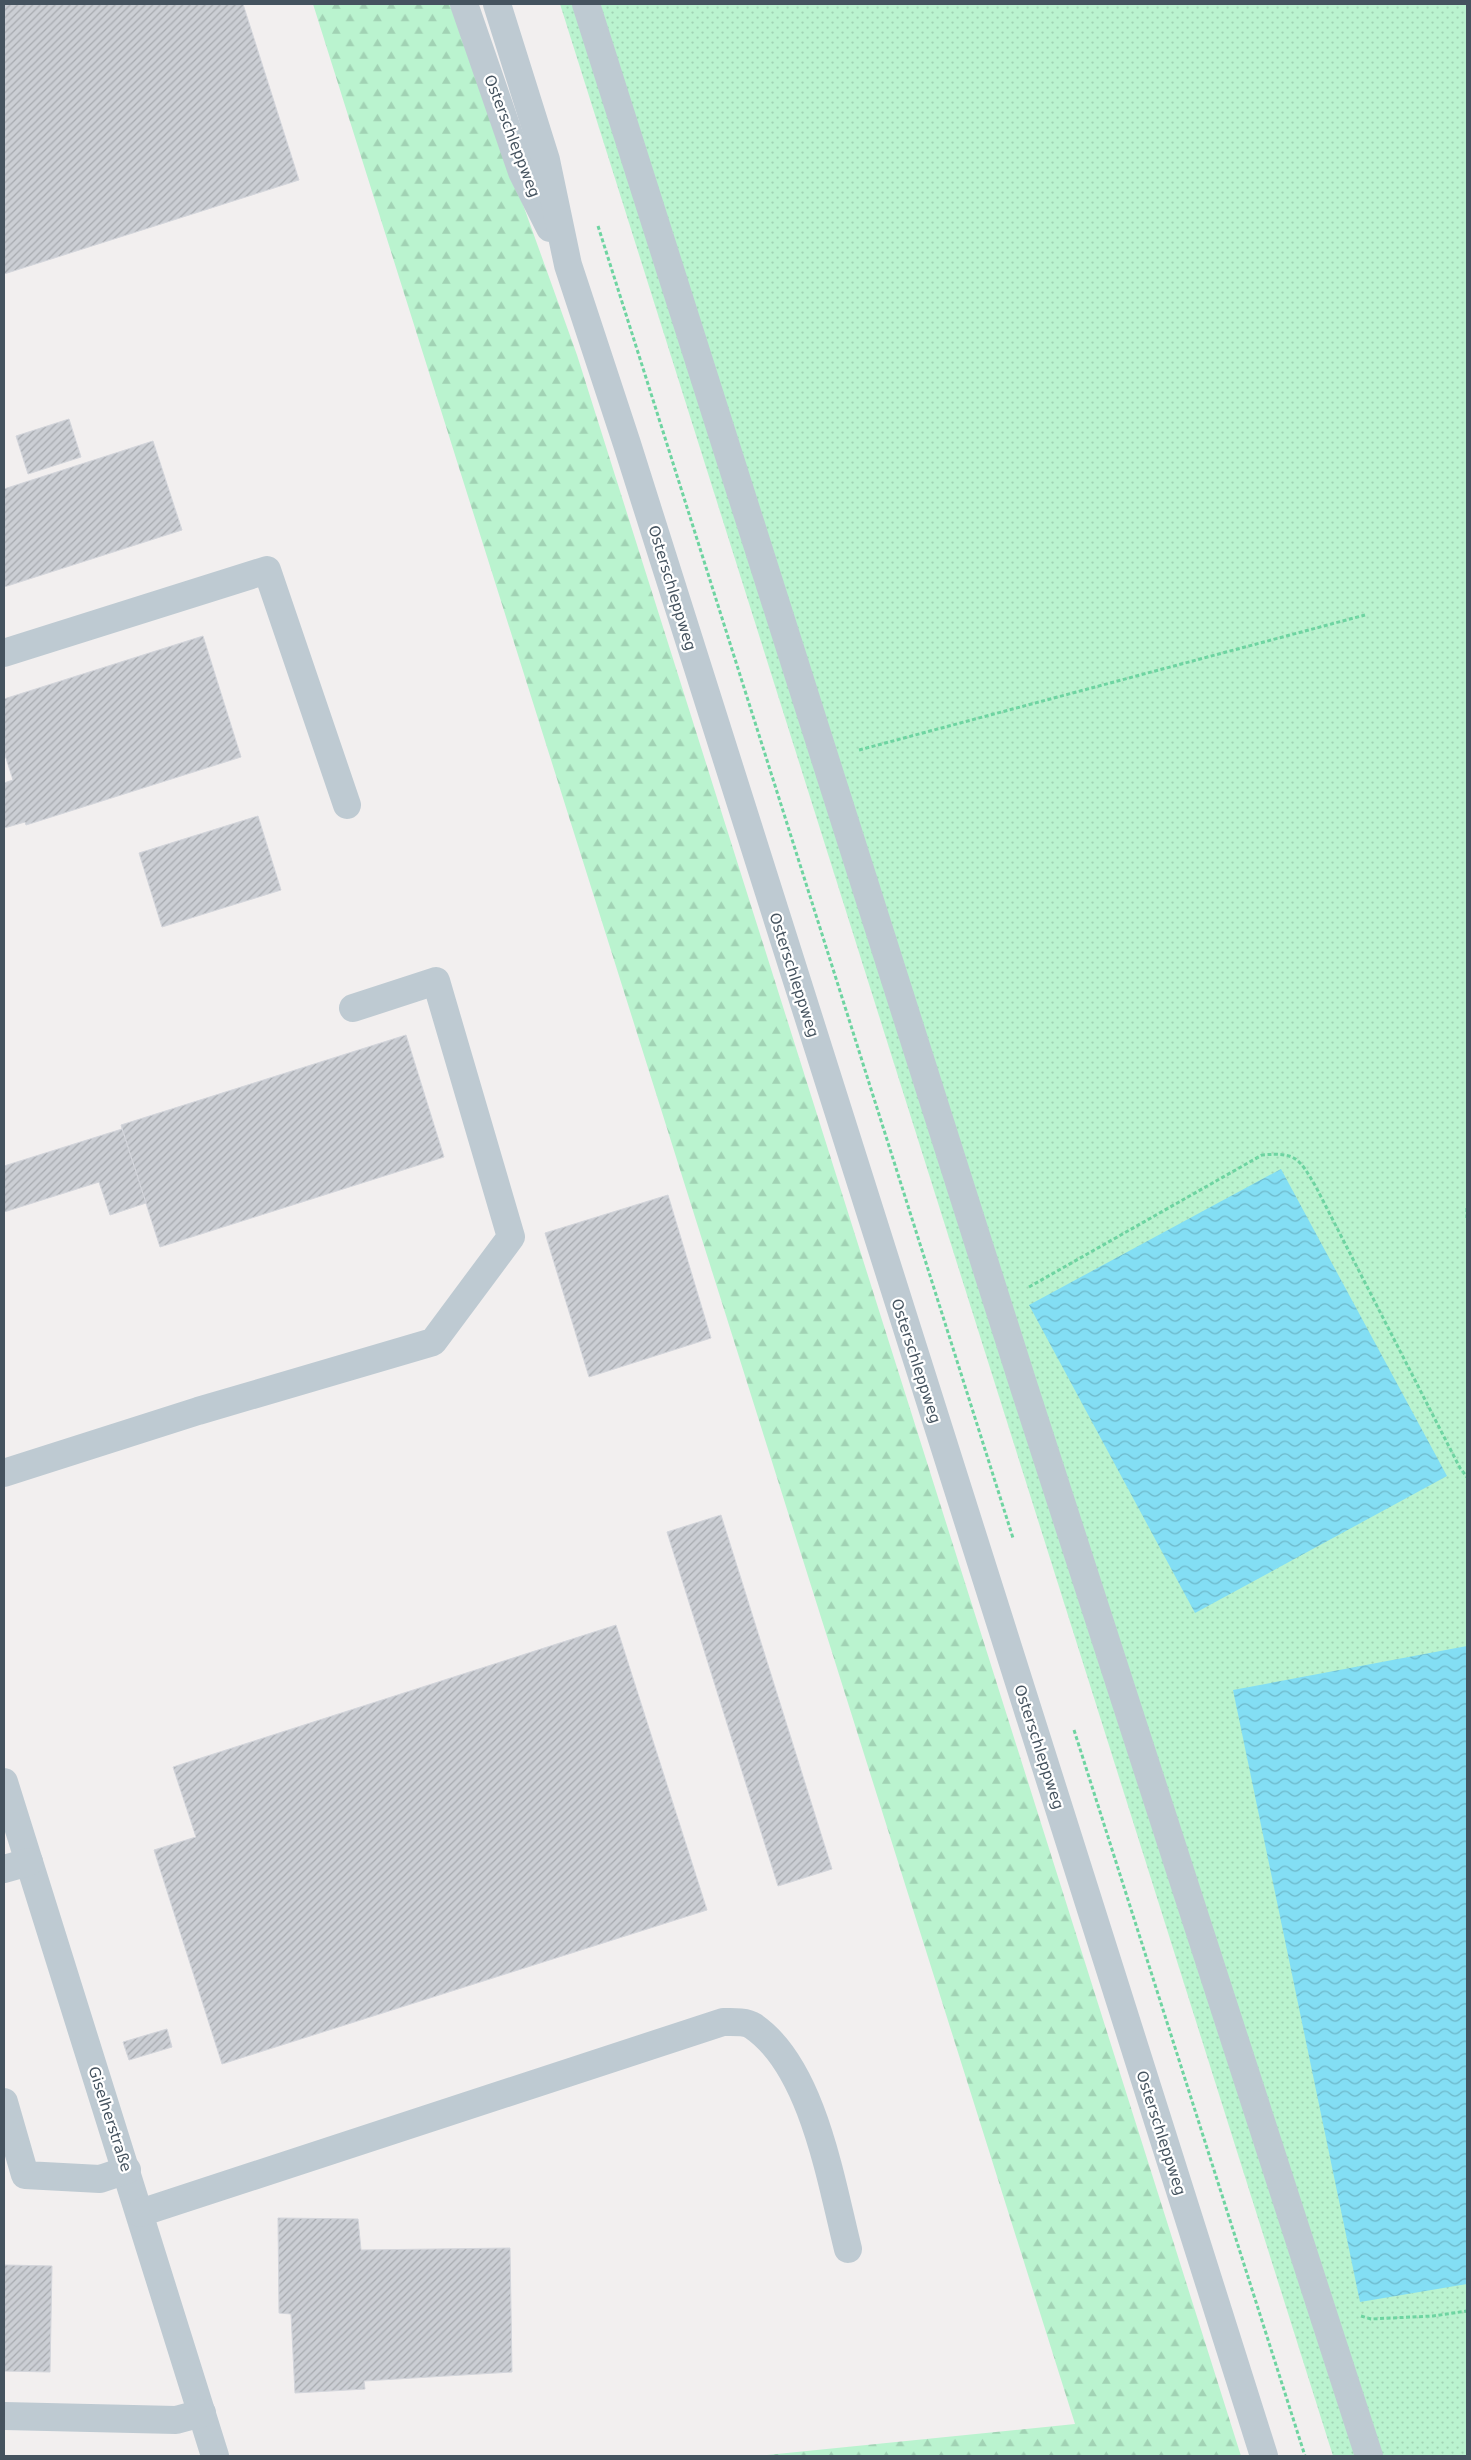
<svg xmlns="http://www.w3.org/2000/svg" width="1471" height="2460" font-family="'DejaVu Sans',sans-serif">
<defs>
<pattern id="grass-dots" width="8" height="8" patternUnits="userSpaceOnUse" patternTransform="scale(1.25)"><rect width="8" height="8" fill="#baf3cf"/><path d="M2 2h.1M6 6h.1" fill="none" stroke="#a1d2b4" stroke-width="1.8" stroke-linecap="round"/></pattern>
<pattern id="forest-firs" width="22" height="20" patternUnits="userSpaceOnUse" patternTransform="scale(1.25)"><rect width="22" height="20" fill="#baf3cf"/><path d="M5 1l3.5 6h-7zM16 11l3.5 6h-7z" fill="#a1d2b4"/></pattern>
<pattern id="water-waves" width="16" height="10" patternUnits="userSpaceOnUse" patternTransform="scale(1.25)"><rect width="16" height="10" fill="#83def4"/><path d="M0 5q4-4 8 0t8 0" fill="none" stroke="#6db7c9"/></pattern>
<pattern id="building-hatch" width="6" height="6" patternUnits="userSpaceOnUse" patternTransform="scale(1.25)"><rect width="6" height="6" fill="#cbced4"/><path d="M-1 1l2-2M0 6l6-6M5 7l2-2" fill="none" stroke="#a7aaaf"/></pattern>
</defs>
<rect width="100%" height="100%" fill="#f2efef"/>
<polygon fill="url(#grass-dots)" points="560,4 1467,4 1467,2456 1333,2456"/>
<polygon fill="url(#forest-firs)" points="313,4 451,4 577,355 1241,2456 758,2456 1075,2424"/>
<g fill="url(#water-waves)">
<polygon points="1281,1169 1447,1476 1195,1613 1029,1305"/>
<polygon points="1467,1646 1467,2284 1360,2302 1233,1690"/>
</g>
<g fill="url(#building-hatch)" stroke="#d3d5db">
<polygon points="4,4 243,4 299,180 4,274"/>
<polygon points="69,419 81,457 28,474 16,436"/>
<polygon points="153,441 182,530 4,587 4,489"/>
<polygon points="203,636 241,757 26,825 25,822 4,828 4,783 13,780 4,752 4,699"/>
<polygon points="258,816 281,890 162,927 139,853"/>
<polygon points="406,1035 444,1157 160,1247 121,1125"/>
<polygon points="122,1129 146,1203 110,1215 99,1182 4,1212 4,1166"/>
<polygon points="668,1195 711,1338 589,1377 545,1233"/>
<polygon points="721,1515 832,1869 778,1886 667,1532"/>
<polygon points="616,1625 707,1910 222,2064 154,1850 196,1837 173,1767"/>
<polygon points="167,2029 172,2047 129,2060 123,2042"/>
<polygon points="278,2218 358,2219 361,2250 510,2248 512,2372 364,2381 365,2389 295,2393 291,2314 279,2313"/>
<polygon points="4,2265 52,2266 50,2372 4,2371"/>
</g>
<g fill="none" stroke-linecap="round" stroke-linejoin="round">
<g stroke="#6ed4a1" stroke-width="3" stroke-dasharray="4 2.5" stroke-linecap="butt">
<polyline points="598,226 1013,1538"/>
<polyline points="859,750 1365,615"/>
<polyline points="1467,1208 1467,1218"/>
<path d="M1029,1287L1262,1155C1296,1152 1299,1158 1316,1187L1460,1468L1467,1477"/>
<polyline points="1074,1730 1305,2456"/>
<polyline points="1361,2316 1371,2319 1433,2316 1467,2311"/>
</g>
<g stroke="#becad2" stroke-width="28">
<polyline points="464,4 522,172 550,228"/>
<polyline points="497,4 546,160 568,265 627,444 1264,2456"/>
<polyline points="586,4 1024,1387 1369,2456"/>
<polyline points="4,653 267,570 347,805"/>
<polyline points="4,1473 198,1411 433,1342 511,1237 436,981 353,1008"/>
<polyline points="4,1782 215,2456"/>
<polyline points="4,1869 29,1862"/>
<polyline points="4,2102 25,2175 100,2179 127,2170"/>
<path d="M140,2213L723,2022C731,2022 746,2021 753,2026C813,2067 831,2182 848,2249"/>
<polyline points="4,2416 176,2420 202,2413"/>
</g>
</g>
<g text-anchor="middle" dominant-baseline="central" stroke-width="4.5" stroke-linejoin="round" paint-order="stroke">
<g font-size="15" fill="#45535f" stroke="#fff">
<text transform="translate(512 136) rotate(69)">Osterschleppweg</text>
<text transform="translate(672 588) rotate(73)">Osterschleppweg</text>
<text transform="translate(794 975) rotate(72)">Osterschleppweg</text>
<text transform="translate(916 1361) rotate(72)">Osterschleppweg</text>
<text transform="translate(1039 1747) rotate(72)">Osterschleppweg</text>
<text transform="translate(110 2119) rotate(72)">Giselherstraße</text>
<text transform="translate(1161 2133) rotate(72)">Osterschleppweg</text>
</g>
</g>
<rect width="1471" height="2460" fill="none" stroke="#45535f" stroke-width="10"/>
</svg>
